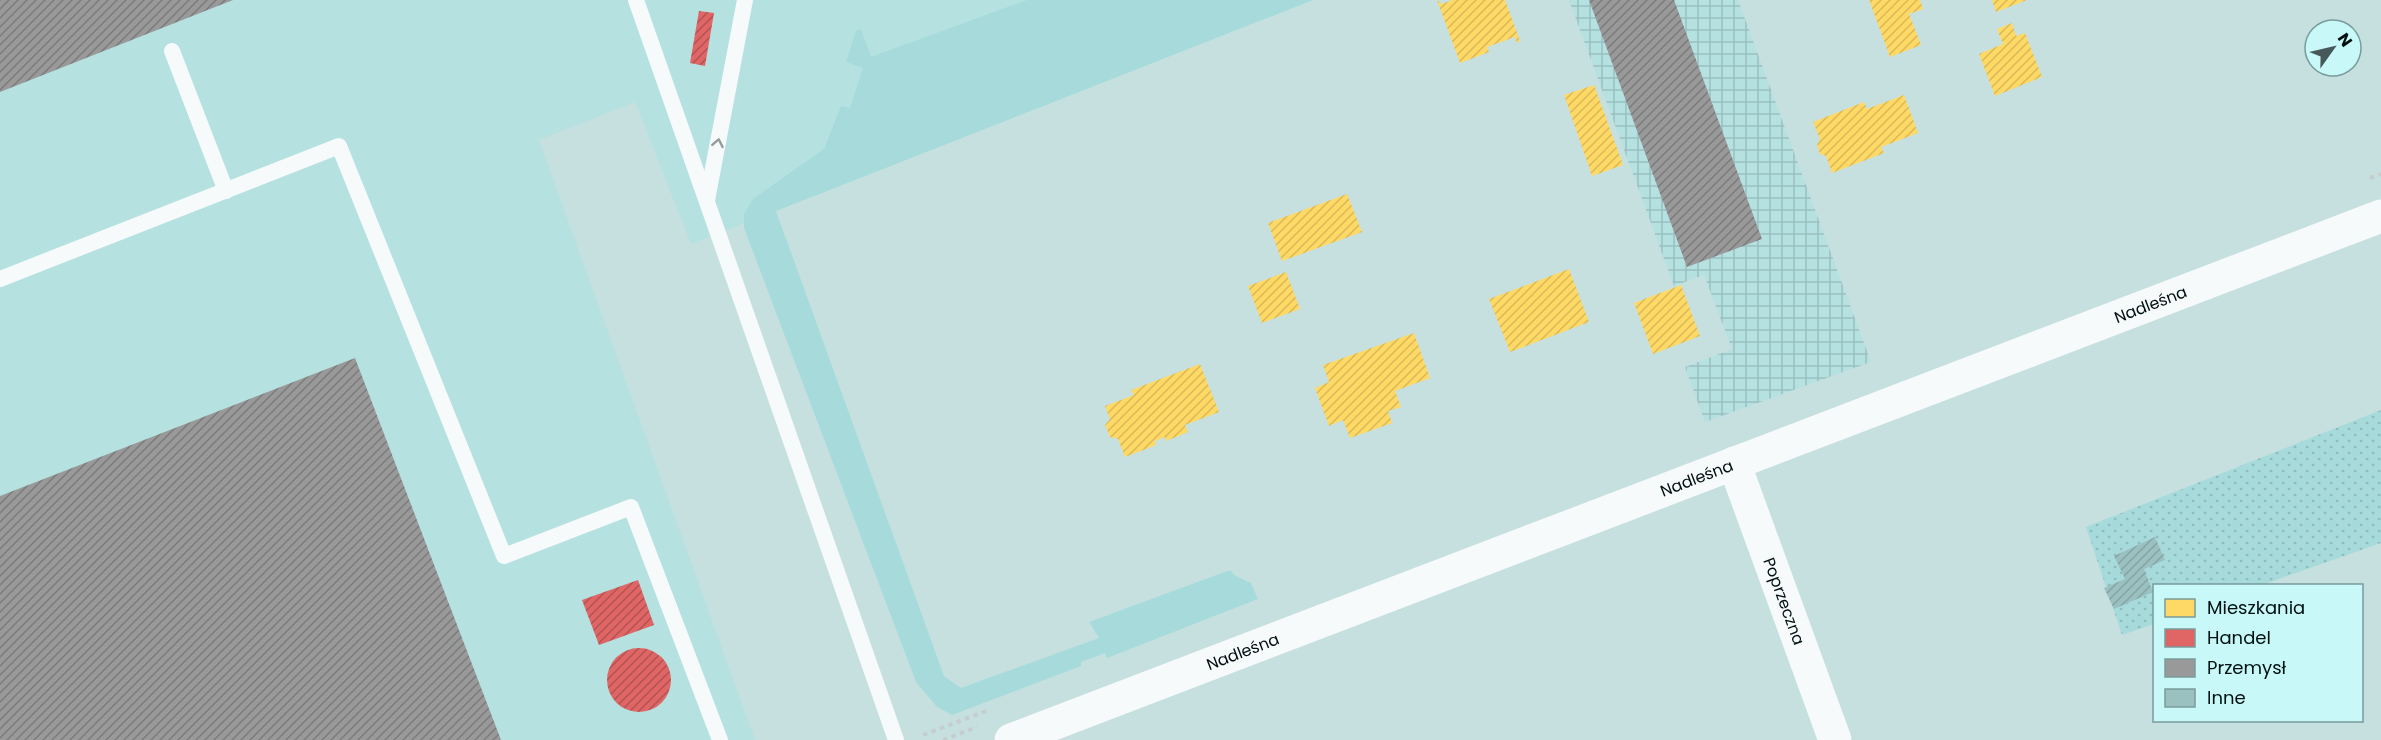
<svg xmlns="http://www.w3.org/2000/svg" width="2381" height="740" font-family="Poppins,sans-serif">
<defs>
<pattern id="industrial-grid" width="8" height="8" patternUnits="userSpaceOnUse" patternTransform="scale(1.5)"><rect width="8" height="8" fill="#b5e1e1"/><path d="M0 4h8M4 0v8" fill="none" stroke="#9ac0c0"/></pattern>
<pattern id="park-dots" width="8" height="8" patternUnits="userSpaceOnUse" patternTransform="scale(1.5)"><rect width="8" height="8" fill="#a7dbdb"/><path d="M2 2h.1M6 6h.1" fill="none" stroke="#8ebbbb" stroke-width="1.8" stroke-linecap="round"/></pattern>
<pattern id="homes-hatch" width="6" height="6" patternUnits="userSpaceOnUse" patternTransform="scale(1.5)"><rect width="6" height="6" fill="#ffd966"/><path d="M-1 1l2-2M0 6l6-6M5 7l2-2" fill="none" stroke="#d9b957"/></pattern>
<pattern id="shops-hatch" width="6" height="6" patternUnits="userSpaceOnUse" patternTransform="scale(1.5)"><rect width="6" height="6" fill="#e06666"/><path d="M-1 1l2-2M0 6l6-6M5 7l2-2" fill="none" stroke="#b35253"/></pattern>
<pattern id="industry-hatch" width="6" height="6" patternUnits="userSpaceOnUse" patternTransform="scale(1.5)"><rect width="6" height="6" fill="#999"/><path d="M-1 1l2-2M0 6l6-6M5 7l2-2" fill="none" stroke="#7a7b7b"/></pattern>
<pattern id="building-hatch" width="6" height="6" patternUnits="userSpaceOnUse" patternTransform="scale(1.5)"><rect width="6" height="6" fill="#9bc0c0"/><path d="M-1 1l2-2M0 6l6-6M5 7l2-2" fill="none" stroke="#84a4a4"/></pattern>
</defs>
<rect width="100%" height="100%" fill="#c6e0e0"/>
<polygon fill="#b5e1e1" points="0,0 1313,0 691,244 635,102 539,140 755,740 0,740"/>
<polygon fill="url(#industrial-grid)" points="1569,0 1738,0 1871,362 1705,422 1685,367 1732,349 1704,275 1674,286"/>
<polygon fill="#a7dbdb" points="1027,0 1313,0 776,211 944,676 961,688 1099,638 1089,622 1230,570 1234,575 1251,583 1258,599 1107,658 1105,653 1081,662 1081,666 952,715 937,707 916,682 744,228 744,214 754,198 824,149 841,106 850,108 863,68 846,62 856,31 861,29 871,57"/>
<polygon fill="url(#park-dots)" points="2381,410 2381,543 2262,585 2154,586 2154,624 2122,635 2086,527"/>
<g fill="url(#homes-hatch)">
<polygon points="1437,0 1442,4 1452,0 1505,0 1520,41 1517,43 1515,37 1487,47 1489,52 1460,63"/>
<polygon points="1869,0 1920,0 1923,9 1909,14 1921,45 1890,57"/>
<polygon points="1992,0 2027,0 1996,12"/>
<polygon points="2012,23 2016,36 2025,33 2042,77 1995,96 1979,54 2003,44 1997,29"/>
<polygon points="1594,85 1623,165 1592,176 1564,95"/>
<polygon points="1904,95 1918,133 1881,147 1884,153 1832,173 1826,156 1820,154 1817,145 1820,139 1813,122 1864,102 1867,109"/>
<polygon points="1347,194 1362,232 1282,261 1268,223"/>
<polygon points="1569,269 1589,322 1510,352 1489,299"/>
<polygon points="1286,272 1300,309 1262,323 1248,286"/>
<polygon points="1681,285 1700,336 1653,354 1634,303"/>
<polygon points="1414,333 1430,378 1395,391 1401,407 1388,411 1392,423 1350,438 1343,420 1329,426 1315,388 1329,382 1323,365"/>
<polygon points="1200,364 1219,412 1185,425 1188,432 1166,441 1165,437 1155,441 1156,445 1125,457 1118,439 1110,437 1105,425 1110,419 1105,406 1134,395 1131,390"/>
</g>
<g fill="url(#shops-hatch)">
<polygon points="699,11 714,13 705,66 690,63"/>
<polygon points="638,580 654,625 599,645 582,600"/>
<circle cx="639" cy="680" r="32"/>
</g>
<g fill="url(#industry-hatch)">
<polygon points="0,0 233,0 0,92"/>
<polygon points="1589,0 1674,0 1762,239 1687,267"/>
<polygon points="355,358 501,740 0,740 0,496"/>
</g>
<polygon fill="url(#building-hatch)" points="2155,537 2165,560 2144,569 2153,592 2114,609 2104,588 2125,579 2114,556"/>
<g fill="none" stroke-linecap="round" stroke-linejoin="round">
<g stroke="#c6cdcd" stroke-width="4" stroke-dasharray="4.5 4.5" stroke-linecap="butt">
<polyline points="2370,178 2381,174"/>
<polyline points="923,735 986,711"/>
<polyline points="943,740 977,727"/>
</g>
<g stroke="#f6fafa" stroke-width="16">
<polyline points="636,0 896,740"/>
<polyline points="172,51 226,191"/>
<polyline points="707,200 745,0"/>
<polyline points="0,279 339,146 504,556 631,507 720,740"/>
</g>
<g stroke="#f6fafa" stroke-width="33">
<path id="s1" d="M1734,463L1835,740"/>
<path id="s2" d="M1011,740L2381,216"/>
</g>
</g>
<defs><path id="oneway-chevron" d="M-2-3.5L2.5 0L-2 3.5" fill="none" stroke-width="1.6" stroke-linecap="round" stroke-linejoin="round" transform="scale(1.5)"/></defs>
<use stroke="#949c9c" href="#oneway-chevron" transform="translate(718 143) rotate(-79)"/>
<g text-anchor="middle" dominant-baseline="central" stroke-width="6" stroke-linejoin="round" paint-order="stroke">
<g font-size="16" fill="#010f10" stroke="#c8f8f7">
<text stroke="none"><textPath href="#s2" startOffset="1220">Nadleśna</textPath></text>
<text stroke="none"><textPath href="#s2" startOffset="734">Nadleśna</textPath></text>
<text stroke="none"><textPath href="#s1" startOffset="147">Poprzeczna</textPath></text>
<text stroke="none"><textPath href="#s2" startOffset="248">Nadleśna</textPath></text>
</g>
</g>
<rect x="2153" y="584" width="210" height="138" fill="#c8f8f7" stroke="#789b9b" stroke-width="1.5"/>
<rect x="2165" y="599" width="30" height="18" fill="#ffd966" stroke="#789b9b" stroke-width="1.5"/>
<text x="2207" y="614" font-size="18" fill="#010f10">Mieszkania</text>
<rect x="2165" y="629" width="30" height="18" fill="#e06666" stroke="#789b9b" stroke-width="1.5"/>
<text x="2207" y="644" font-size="18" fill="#010f10">Handel</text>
<rect x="2165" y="659" width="30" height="18" fill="#999999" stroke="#789b9b" stroke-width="1.5"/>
<text x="2207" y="674" font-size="18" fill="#010f10">Przemysł</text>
<rect x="2165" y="689" width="30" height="18" fill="#9bc0c0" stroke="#789b9b" stroke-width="1.5"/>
<text x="2207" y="704" font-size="18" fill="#010f10">Inne</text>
<g transform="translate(2333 48) rotate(56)"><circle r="28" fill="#c8f8f7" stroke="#789b9b" stroke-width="1.5"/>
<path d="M0-4.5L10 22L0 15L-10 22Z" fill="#465859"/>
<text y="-9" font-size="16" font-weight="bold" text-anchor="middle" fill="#010f10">N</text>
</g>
</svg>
